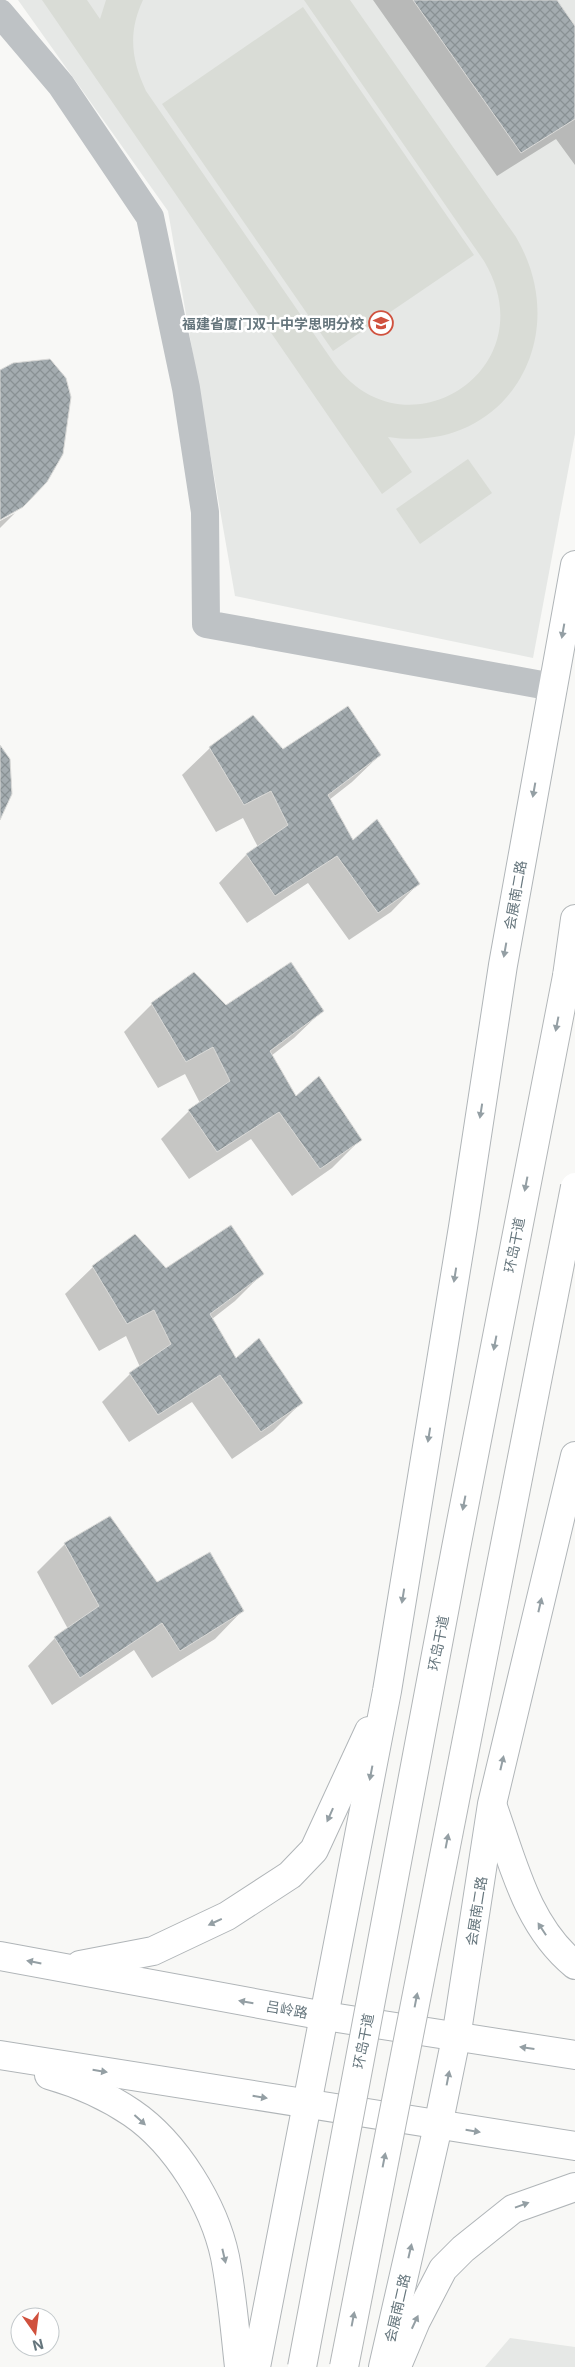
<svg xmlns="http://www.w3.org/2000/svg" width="575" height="2367" font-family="Inter,'Noto Sans SC',sans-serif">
<defs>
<pattern id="building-cross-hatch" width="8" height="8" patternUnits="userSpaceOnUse" patternTransform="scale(1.25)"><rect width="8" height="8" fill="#a4acb0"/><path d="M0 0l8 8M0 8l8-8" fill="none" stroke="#899194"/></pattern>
</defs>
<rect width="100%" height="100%" fill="#f8f8f6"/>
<g fill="#e6e8e6">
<polygon points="18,0 575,0 575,434 533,658 235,596 168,211"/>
<polygon points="510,2338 575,2347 575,2367 485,2367"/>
</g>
<g fill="#d9dcd6">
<path d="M42,0H87L100,19L106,0H143C128,32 131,59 146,91L334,363C404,461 549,370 484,261L304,0H350L516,237C575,337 506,455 388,437L412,472L382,494Z"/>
<polygon points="303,7 474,255 333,351 162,104"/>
<polygon points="468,459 492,493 420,544 396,509"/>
</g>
<g fill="#0003">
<polygon points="373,0 555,0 575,28 575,165 556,139 497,176"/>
<polygon points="15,513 0,528 0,521"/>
<polygon points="210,748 380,755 352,782 329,800 353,841 418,884 391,912 349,940 308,883 247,923 219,883 246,855 258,847 243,818 216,832 182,775"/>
<polygon points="152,1004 322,1011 294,1038 271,1056 295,1098 360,1140 332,1168 292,1196 251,1139 189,1179 161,1139 189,1111 200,1103 185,1074 158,1088 124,1032"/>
<polygon points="93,1267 262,1274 235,1301 212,1319 236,1360 301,1403 273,1431 232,1459 192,1402 129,1442 102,1402 130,1374 140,1367 126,1336 99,1351 65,1294"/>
<polygon points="110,1517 156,1584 242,1611 215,1639 152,1678 134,1650 52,1705 28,1666 55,1638 68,1629 37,1572 65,1544"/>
</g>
<g fill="url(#building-cross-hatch)" stroke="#dadad8">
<polygon points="413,0 557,0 575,26 575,119 521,153"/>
<polygon points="50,359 66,378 71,397 63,454 47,482 23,507 0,520 0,370 13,363"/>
<polygon points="348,706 381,755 328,795 353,840 377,819 420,884 378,913 337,856 275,896 246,854 288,825 271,791 244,805 209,747 253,715 283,749"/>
<polygon points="0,745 10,759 12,794 0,820"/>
<polygon points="291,962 324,1011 270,1051 296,1096 319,1076 362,1140 320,1169 279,1112 217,1152 188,1110 230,1081 213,1047 186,1062 151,1003 194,972 226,1005"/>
<polygon points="231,1225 264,1274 210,1314 236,1358 259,1338 303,1403 261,1432 220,1375 158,1415 129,1373 171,1344 154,1310 127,1324 92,1266 135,1234 166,1268"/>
<polygon points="110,1516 157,1582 210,1552 244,1611 180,1651 162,1623 80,1678 54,1637 99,1606 64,1543"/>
</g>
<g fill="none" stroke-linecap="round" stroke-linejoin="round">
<g stroke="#b0b5b8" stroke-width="30">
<g id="primary">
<path d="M493,1807C513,1863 527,1926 575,1965"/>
<polyline points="0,1956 325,2016 575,2055"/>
<polyline points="80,1965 153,1951 227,1916 290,1875 314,1850 369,1731"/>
<polyline points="0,2055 575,2146"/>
<path d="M49,2075C77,2083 107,2096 132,2113C176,2143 214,2205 225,2257C232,2293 235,2331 239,2367"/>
<polyline points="397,2366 416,2321 443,2269 463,2249 513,2209 575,2187"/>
<polyline points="256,2367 387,1691 463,1227 503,965 575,565"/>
<polyline points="383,2367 438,2126 456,2038 492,1804 575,1456"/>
</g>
</g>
<g stroke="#b2b6b8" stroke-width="30">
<polyline id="trunk" points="567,976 575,919"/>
</g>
<polyline stroke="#bec2c5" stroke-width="28" points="0,13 61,85 150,217 186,388 205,512 206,624 553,687"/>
<use href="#primary" stroke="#fff" stroke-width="28"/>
<use href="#trunk" stroke="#fff" stroke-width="28"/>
<g stroke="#b2b6b8" stroke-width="30" stroke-linecap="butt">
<g id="trunk-bridge">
<polyline points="302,2367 456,1548 567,976"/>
<polyline points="344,2367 575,1187"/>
</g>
</g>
<use href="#trunk-bridge" stroke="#fff" stroke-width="28"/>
</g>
<defs><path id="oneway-solid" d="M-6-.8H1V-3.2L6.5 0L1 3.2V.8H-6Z" transform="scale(1.25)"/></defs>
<g fill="#949fa4">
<use href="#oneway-solid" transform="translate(563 631) rotate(100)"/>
<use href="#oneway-solid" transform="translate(534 790) rotate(100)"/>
<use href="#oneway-solid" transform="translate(505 950) rotate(100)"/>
<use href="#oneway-solid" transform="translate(557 1024) rotate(101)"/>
<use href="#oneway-solid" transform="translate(481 1111) rotate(99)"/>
<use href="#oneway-solid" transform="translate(526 1184) rotate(101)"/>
<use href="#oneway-solid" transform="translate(455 1275) rotate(99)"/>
<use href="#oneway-solid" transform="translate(495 1343) rotate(101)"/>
<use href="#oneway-solid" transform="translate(429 1435) rotate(99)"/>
<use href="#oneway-solid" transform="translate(464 1503) rotate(101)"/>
<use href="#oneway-solid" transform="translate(403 1596) rotate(99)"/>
<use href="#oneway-solid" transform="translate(540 1605) rotate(-77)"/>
<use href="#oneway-solid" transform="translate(502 1763) rotate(-77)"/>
<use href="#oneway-solid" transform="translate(371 1773) rotate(101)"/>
<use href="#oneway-solid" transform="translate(330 1815) rotate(114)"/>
<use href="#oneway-solid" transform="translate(447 1841) rotate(-79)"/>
<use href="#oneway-solid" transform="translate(215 1922) rotate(155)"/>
<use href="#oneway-solid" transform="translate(542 1929) rotate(-123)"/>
<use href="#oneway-solid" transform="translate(34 1962) rotate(-169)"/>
<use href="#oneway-solid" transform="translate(416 2000) rotate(-79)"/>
<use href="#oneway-solid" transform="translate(246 2002) rotate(-170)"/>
<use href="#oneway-solid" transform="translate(527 2048) rotate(-172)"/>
<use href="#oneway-solid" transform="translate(100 2071) rotate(9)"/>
<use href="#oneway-solid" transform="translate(448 2078) rotate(-79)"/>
<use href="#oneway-solid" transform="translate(260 2097) rotate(9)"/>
<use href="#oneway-solid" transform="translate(140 2120) rotate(42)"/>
<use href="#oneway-solid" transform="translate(473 2131) rotate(9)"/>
<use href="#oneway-solid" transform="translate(384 2160) rotate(-79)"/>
<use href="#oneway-solid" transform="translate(522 2205) rotate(-20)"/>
<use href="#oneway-solid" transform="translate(410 2251) rotate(-77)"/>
<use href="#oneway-solid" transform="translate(224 2256) rotate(77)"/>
<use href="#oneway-solid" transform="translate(353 2319) rotate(-79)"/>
<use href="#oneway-solid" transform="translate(415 2322) rotate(-65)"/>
</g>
<defs>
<g id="school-ring" transform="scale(1.25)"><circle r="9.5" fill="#fff" stroke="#d0513e" stroke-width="1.5"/><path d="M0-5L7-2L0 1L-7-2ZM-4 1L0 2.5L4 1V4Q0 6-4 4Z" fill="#d0513e"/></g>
</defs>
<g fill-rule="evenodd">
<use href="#school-ring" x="381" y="323"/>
</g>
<g text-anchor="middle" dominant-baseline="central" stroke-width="5" stroke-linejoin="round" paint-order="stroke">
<g font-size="14" font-weight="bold" fill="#66767d" stroke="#fff" text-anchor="end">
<text x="364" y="323">福建省厦门双十中学思明分校</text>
</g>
<g font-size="14" fill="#66767d" stroke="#fff">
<text transform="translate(515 895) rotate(-80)">会展南二路</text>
<text transform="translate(514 1245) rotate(-79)">环岛干道</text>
<text transform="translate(438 1643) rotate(-79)">环岛干道</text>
<text transform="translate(476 1911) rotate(-81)">会展南二路</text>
<text transform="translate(287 2009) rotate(10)">吕岭路</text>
<text transform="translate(363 2041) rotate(-79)">环岛干道</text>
<text transform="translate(397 2308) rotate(-77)">会展南二路</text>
</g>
</g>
<g transform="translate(35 2332) rotate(166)"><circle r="24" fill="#ffffff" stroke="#c2c8cb"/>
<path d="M0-4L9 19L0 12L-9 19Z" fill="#d0513e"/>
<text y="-8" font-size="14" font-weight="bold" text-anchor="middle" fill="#66767d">N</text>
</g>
</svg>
